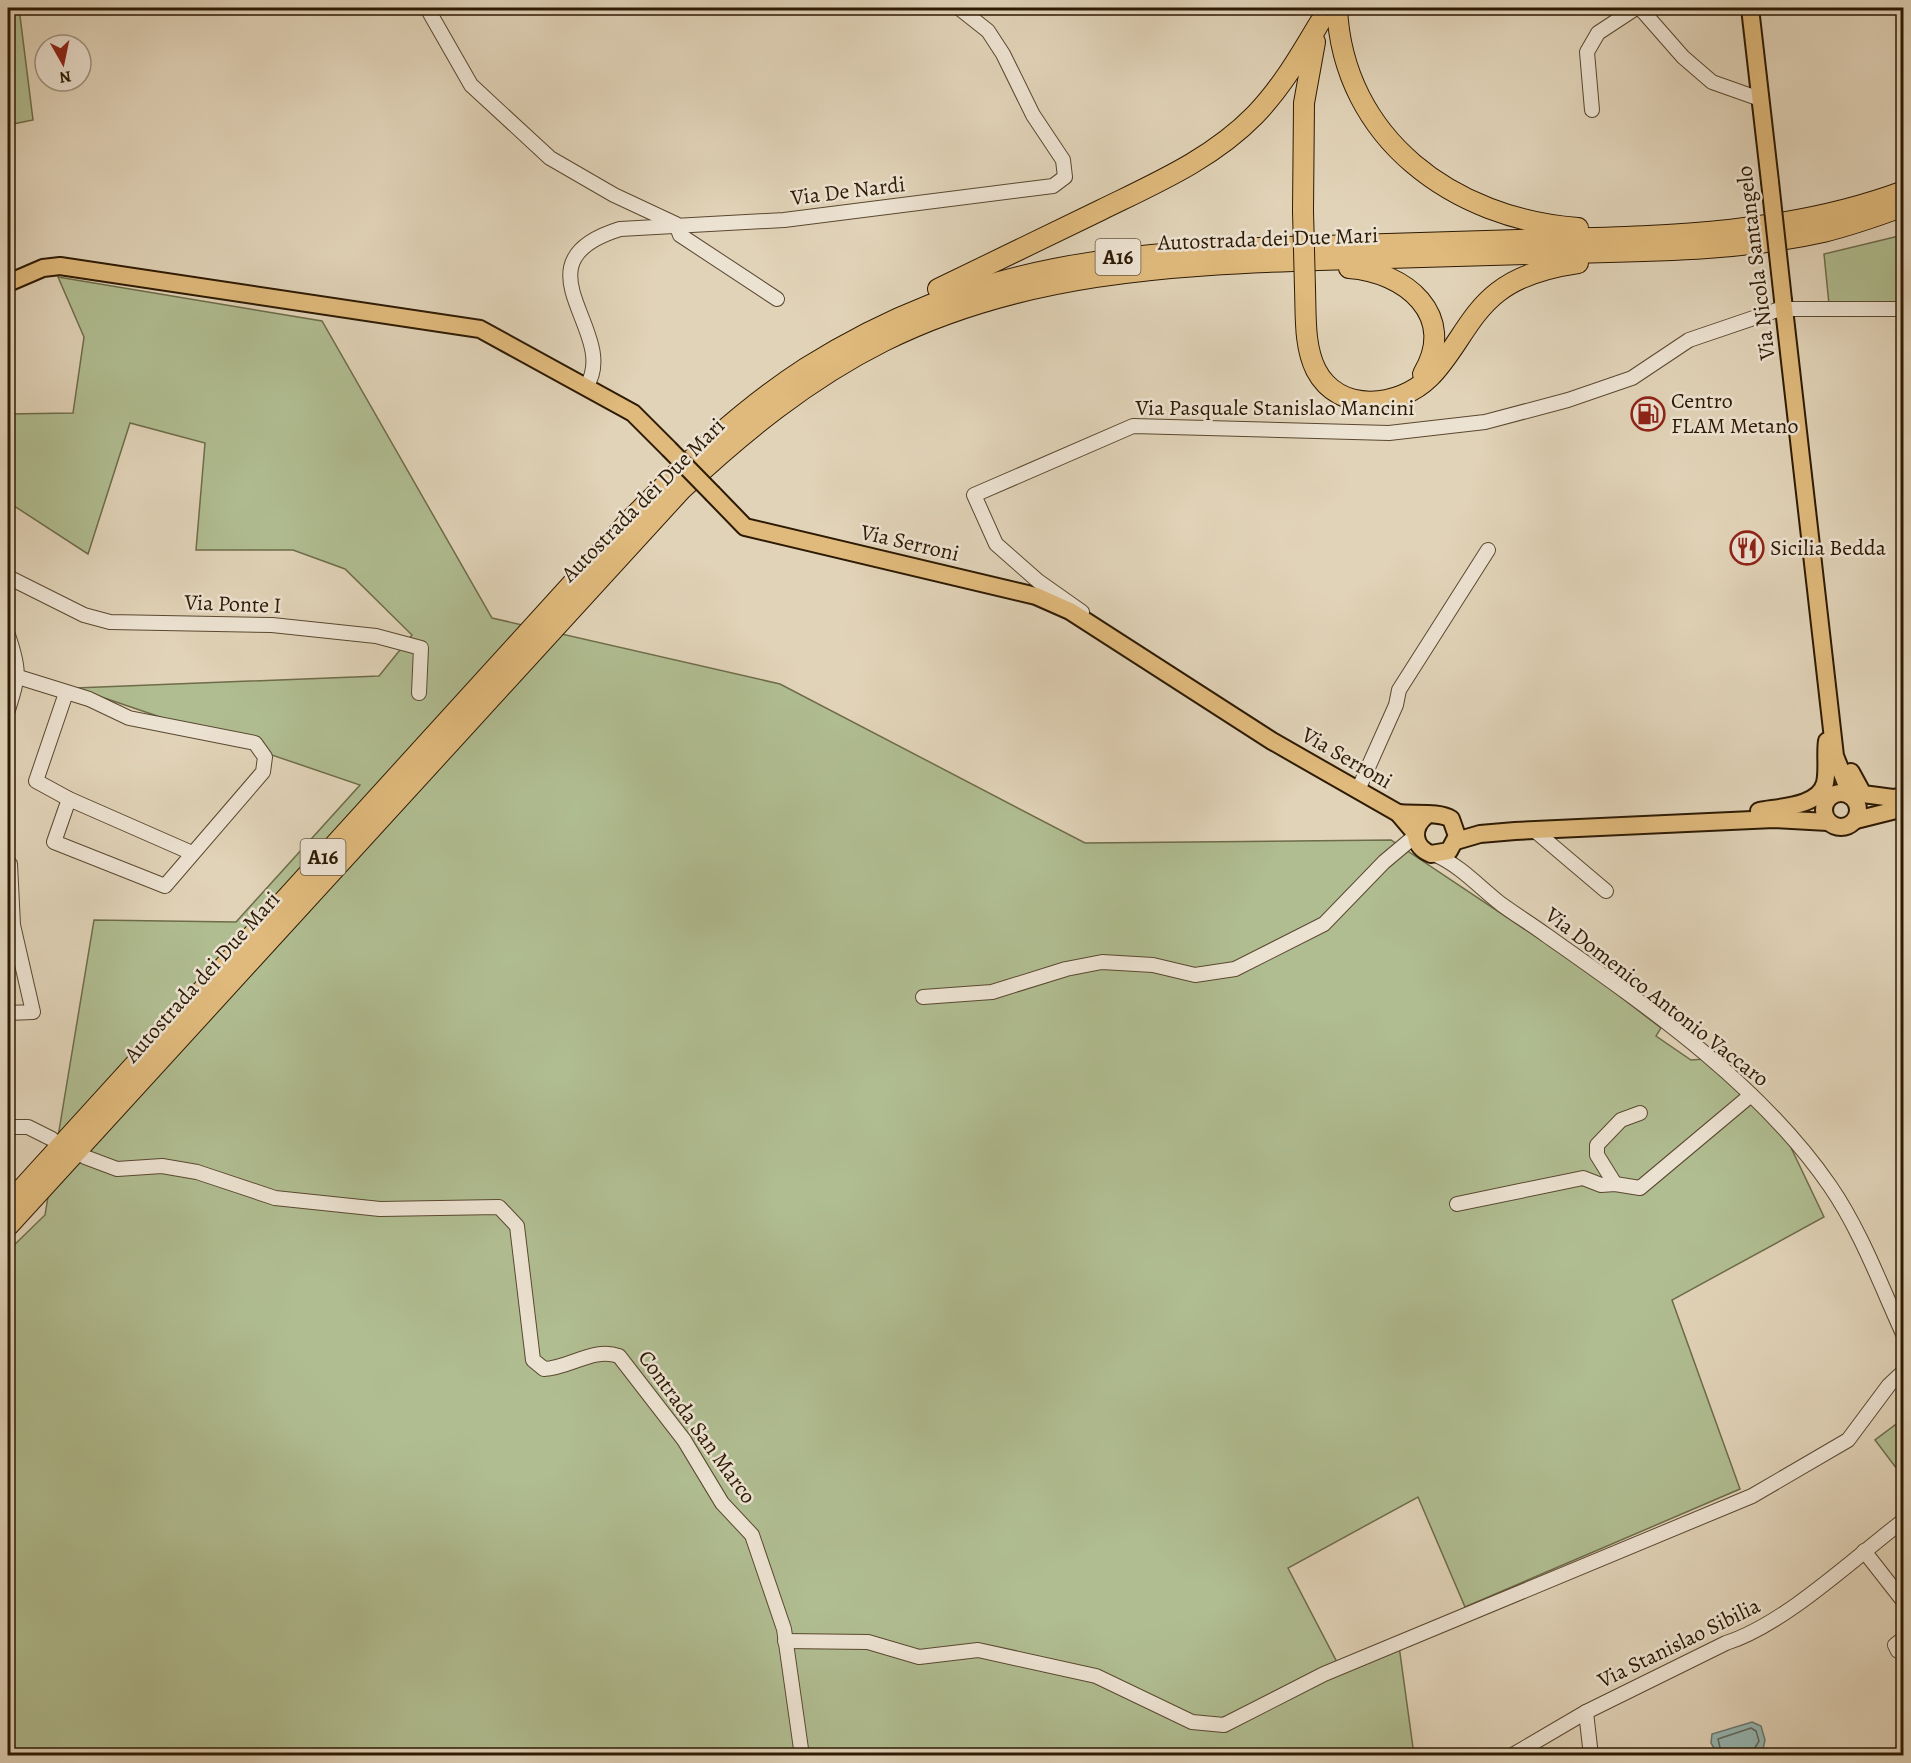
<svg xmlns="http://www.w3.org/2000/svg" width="1911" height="1763" font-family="Alegreya,serif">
<rect width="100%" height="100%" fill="#e1d3b8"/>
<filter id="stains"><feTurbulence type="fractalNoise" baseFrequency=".00333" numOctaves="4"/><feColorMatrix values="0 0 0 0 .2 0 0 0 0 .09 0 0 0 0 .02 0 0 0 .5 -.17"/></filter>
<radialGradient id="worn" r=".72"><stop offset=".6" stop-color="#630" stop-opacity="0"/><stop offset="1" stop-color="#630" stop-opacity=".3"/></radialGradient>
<g fill="#b0bd91" stroke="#6e6c4a" stroke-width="1.5">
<polygon points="8,8 19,8 33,120 8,125"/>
<polygon points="1903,235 1903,306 1829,304 1824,254"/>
<polygon points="58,277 322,321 492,618 780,684 1085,843 1391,840 1583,968 1661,1028 1656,1036 1691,1060 1705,1059 1784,1133 1824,1217 1672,1300 1740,1489 1465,1607 1418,1497 1288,1568 1338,1664 1399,1646 1414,1755 8,1755 8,1251 45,1215 94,920 236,922 360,785 75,688 379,676 412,635 345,569 293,550 196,550 205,443 130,423 88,554 8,502 8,414 73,413 84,337"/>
<polygon points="1903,1419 1903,1477 1875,1440"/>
</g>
<polygon fill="#95b7b4" stroke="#6b786d" stroke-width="1.5" points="1752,1722 1761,1726 1765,1740 1763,1749 1750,1755 1718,1755 1711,1743 1712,1734"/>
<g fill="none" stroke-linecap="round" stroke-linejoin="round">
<polyline stroke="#61685c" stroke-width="1.5" points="1722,1756 1718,1739 1751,1728 1756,1731 1759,1741 1750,1756"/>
<g stroke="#5a4830" stroke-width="16">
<g id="minor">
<polyline points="427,8 471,85 550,158 614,195 676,224 680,235 777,299"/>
<polyline points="1640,8 1683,57 1712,82 1760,99"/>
<polyline points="1592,110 1587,52 1598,33 1636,8"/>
<path d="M586,387C622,333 510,263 620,229L784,220L1021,190L1053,186L1065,177L1063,160L1033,115L1003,54L988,31L959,8"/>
<polyline points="8,577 84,615 110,622 272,625 376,636 421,648 419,693"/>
<polyline points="1082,612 1038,581 996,544 974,495 1133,426 1389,433 1485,422 1568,400 1632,378 1689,340 1780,309 1904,309"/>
<path d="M8,635C20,670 19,675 8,710"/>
<polyline points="15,676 89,699 129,718 255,743 265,757 263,772 165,886 54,842 69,799"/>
<polyline points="66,693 36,781 69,799 192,853"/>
<polyline points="1358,790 1396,705 1399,690 1488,550"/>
<polyline points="1534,830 1606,891"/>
<path d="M1436,855C1462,867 1479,887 1501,904C1516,915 1531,924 1546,935C1648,1007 1758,1082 1830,1186C1861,1231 1881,1286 1904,1336"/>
<polyline points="8,864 10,864 13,925 33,1012 8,1013"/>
<polyline points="923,997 992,992 1066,969 1102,962 1153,965 1195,975 1235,969 1324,924 1384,862 1415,836"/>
<polyline points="8,1127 28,1127 52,1139"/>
<path d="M85,1157L117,1169L162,1166L197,1172L275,1198L380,1209L499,1207L517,1226L533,1360L544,1369C570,1368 593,1347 619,1356L684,1440L722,1503L752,1535L784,1629L802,1756"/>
<polyline points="1615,1184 1597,1155 1597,1145 1621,1120 1640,1113"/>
<polyline points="1457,1204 1583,1178 1601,1185 1615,1184 1640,1188 1751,1095"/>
<polyline points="1864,1551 1904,1602"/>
<polyline points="785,1641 868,1642 919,1657 978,1650 1096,1676 1192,1722 1224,1725 1324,1674 1752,1496 1848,1440 1889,1385 1904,1371"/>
<polyline points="1898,1651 1895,1645 1904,1638"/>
<polyline points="1511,1756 1586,1712"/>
<path d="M1591,1756L1586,1712L1726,1643C1785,1624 1853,1559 1904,1520"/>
</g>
</g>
<g stroke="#2d1a03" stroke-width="20">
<g id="major">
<polyline points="1750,8 1770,182"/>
<polyline points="8,283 43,268 60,266 480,329 633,413 669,449"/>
<polyline points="1783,300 1835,756 1851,796"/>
<polyline points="713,494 745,527 1036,596 1070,611 1272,741 1398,813 1415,833"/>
<polyline points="1851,772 1863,794 1893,798 1904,796"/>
<circle cx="1841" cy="810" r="17"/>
<path d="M1759,811C1779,807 1819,807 1825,783C1828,770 1825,754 1827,741"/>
<path d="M1398,813C1414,815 1439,811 1451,819L1457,836L1449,851L1431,854C1413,847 1411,828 1426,816"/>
<polyline points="1856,820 1904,808"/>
<polyline points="1456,841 1480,834 1515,831 1774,819 1828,822"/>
</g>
</g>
<g stroke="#2d1a03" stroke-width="22">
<g id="highway">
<path d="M1337,8C1343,139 1454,219 1578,228"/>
<polyline points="1303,211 1304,103 1315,42"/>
<path d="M1349,268C1405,272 1458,315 1423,374"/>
<path d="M938,289C992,263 1047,236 1101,210C1156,183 1212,159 1255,115C1282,87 1301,54 1320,22"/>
<path d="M1305,289C1306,316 1304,346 1316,370C1339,414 1399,408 1430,377C1456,351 1468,315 1498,292C1521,274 1550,267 1578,263"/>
<path d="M8,1204L631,519C685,464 741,410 806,368C976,261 1128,251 1322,246C1400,243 1477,241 1554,239C1673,236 1791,233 1904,191"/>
<path d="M8,1226L681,490C743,432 808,379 884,341C1021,273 1169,265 1319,260C1401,258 1483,256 1565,253C1651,251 1739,251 1823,232C1851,225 1877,216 1904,206"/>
</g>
</g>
<use href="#minor" stroke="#ece2d1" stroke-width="14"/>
<use href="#major" stroke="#e0ba7c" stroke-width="16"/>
<use href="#highway" stroke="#e0ba7c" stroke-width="20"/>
<g stroke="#2d1a03" stroke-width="20" stroke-linecap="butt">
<g id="major-bridge">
<polyline points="1770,182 1783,300"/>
<polyline points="669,449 713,494"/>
</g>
</g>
<g stroke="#2d1a03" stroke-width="22" stroke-linecap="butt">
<polyline id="highway-bridge" points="1303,211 1305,289"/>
</g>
<use href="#major-bridge" stroke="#e0ba7c" stroke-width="16"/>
<use href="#highway-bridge" stroke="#e0ba7c" stroke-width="20"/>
</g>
<defs>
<g id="fuel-ring" transform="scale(1.725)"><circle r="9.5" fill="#ece2d1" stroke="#8f2418" stroke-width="1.5"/><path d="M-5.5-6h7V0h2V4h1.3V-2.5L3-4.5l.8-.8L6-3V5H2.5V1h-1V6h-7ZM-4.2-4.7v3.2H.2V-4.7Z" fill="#8f2418"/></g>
<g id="restaurant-ring" transform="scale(1.725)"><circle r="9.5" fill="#ece2d1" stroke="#8f2418" stroke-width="1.5"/><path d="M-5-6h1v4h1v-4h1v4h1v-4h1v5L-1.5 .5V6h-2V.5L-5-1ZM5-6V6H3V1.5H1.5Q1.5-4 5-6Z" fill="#8f2418"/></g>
</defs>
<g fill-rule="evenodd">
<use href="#fuel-ring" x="1648" y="414"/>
<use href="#restaurant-ring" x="1747" y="548"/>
</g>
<g text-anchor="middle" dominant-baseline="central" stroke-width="5" stroke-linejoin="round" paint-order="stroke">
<g fill="#ece2d1" stroke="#665641" stroke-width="1.5">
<rect x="1095.5" y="239" width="45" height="36" rx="4.5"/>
<rect x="300.5" y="839" width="45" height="36" rx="4.5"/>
</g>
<g font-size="21" font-weight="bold" fill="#2d1a03">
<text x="1118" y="257">A16</text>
<text x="323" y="857">A16</text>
</g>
<g font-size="22" fill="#2d1a03" stroke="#ece2d1">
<text transform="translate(848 191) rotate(-7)">Via De Nardi</text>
<text transform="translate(1268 239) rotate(-2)">Autostrada dei Due Mari</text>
<text transform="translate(1756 263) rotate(-97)">Via Nicola Santangelo</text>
<text x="1275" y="408">Via Pasquale Stanislao Mancini</text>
<text transform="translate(643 500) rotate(-45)">Autostrada dei Due Mari</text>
<text transform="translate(910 543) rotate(13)">Via Serroni</text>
<text transform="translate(233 604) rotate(2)">Via Ponte I</text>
<text transform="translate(1347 758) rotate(30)">Via Serroni</text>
<text transform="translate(202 977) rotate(-48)">Autostrada dei Due Mari</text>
<text transform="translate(1657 997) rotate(38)">Via Domenico Antonio Vaccaro</text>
<text transform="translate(697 1427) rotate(54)">Contrada San Marco</text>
<text transform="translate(1679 1643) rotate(-26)">Via Stanislao Sibilia</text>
</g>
<g font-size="22" fill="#2d1a03" stroke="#ece2d1" text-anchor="start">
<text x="1671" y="401">Centro<tspan x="1671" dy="25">FLAM Metano</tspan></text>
<text x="1770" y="548">Sicilia Bedda</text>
</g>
</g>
<rect width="1911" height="1763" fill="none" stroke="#e1d3b8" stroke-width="30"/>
<rect x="9" y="9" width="1893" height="1745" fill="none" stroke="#2d1a03" stroke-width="3"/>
<rect x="15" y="15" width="1881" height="1733" fill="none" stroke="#2d1a03" stroke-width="1.5"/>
<g transform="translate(63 63) rotate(171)"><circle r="28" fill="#ece2d1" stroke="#a0927f" stroke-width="1.5"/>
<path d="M0-4.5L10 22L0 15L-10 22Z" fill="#8f2418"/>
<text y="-9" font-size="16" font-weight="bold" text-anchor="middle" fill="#2d1a03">N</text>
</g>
<rect width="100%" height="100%" filter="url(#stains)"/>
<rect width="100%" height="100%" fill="url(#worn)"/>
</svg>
